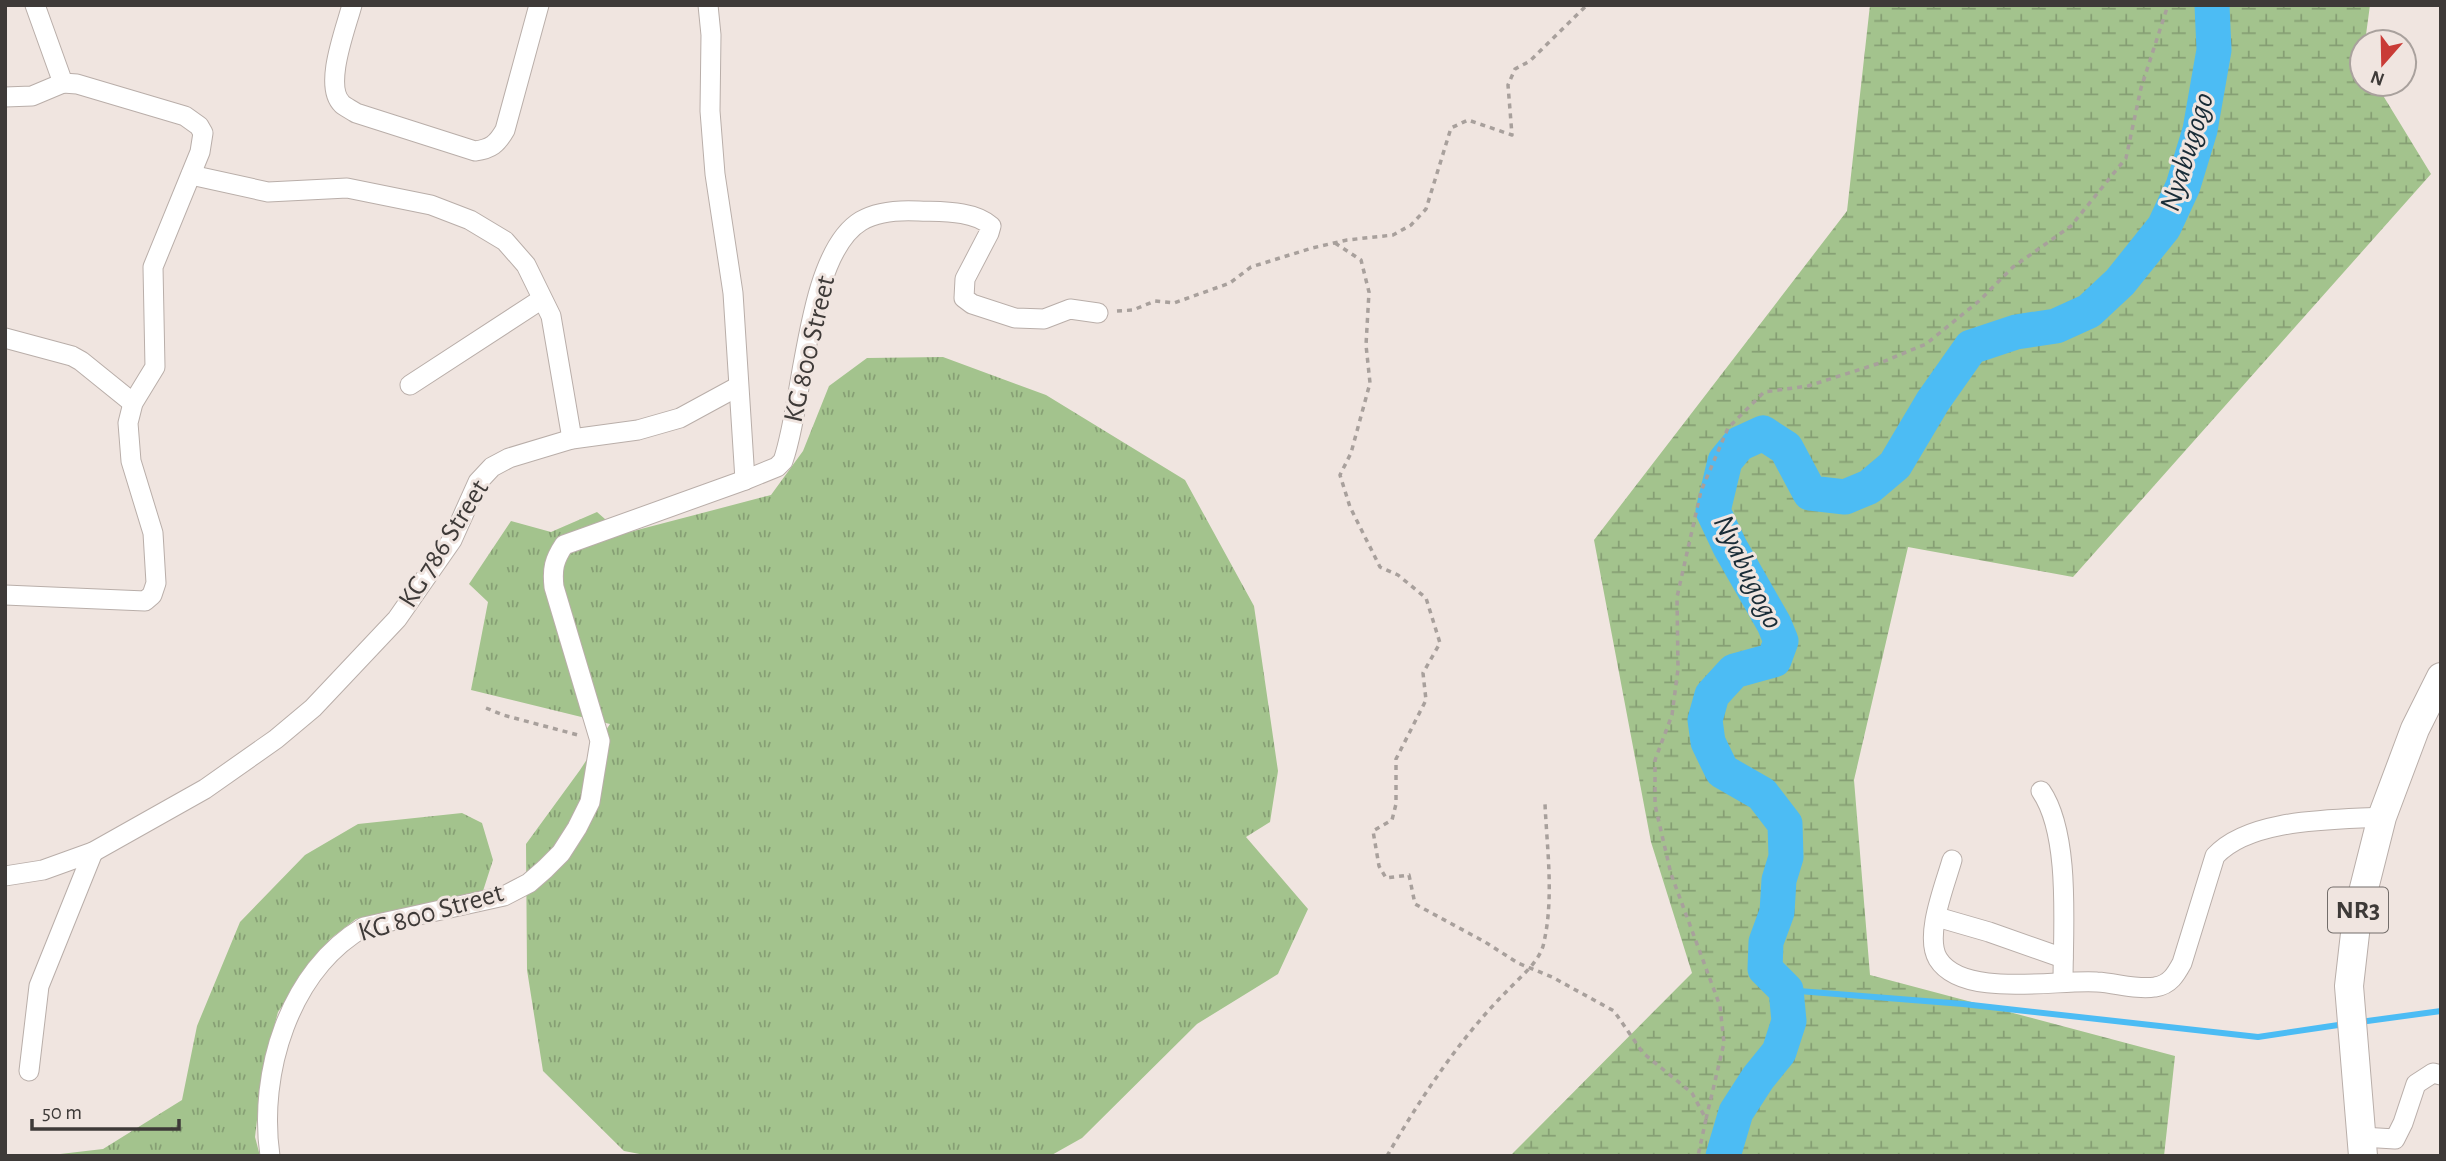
<svg xmlns="http://www.w3.org/2000/svg" width="2446" height="1161" font-family="'Alegreya Sans',sans-serif">
<defs>
<pattern id="grass-tufts" width="24" height="20" patternUnits="userSpaceOnUse" patternTransform="scale(1.75)"><rect width="24" height="20" fill="#a3c38d"/><path d="M3 7l-1-3M5 7V3M7 7l1-3M15 17l-1-3M17 17v-4M19 17l1-3" fill="none" stroke="#869f74"/></pattern>
<pattern id="wetland-marsh" width="20" height="14" patternUnits="userSpaceOnUse" patternTransform="scale(1.75)"><rect width="20" height="14" fill="#a3c38d"/><path d="M1 5h8M5 5V1M11 12h8M15 12V8" fill="none" stroke="#869f74"/></pattern>
</defs>
<rect width="100%" height="100%" fill="#f0e5e0"/>
<g fill="url(#grass-tufts)">
<polygon points="943,357 1046,395 1185,480 1254,606 1278,771 1270,822 1246,837 1308,909 1278,974 1197,1024 1082,1138 1050,1156 650,1156 624,1151 543,1071 527,970 526,844 580,770 610,724 471,690 488,602 469,584 511,521 551,532 597,512 622,534 771,495 803,451 829,386 867,358"/>
<polygon points="462,813 482,823 493,860 483,891 356,919 330,939 278,1012 263,1069 255,1137 260,1156 43,1156 103,1149 182,1100 197,1026 240,922 305,855 358,824"/>
</g>
<polygon fill="url(#wetland-marsh)" points="1870,5 2370,5 2365,42 2362,42 2362,84 2376,84 2431,174 2073,577 1908,547 1854,780 1870,975 2175,1056 2164,1156 1510,1156 1692,973 1651,842 1594,540 1847,211"/>
<g fill="none" stroke-linecap="round" stroke-linejoin="round">
<g stroke="#4cbcf4" stroke-width="6">
<polyline points="1786,990 1963,1004 2258,1037 2345,1024"/>
<polyline points="2360,1022 2441,1011"/>
</g>
<polyline stroke="#4cbcf4" stroke-width="35" points="1723,1156 1736,1112 1758,1078 1779,1052 1789,1021 1786,990 1765,969 1766,942 1777,912 1779,880 1786,857 1785,824 1762,794 1722,771 1708,742 1705,720 1712,695 1734,671 1774,660 1781,641 1774,624 1730,547 1713,511 1725,461 1739,444 1763,433 1786,448 1810,493 1845,497 1869,487 1895,465 1933,401 1971,347 2016,332 2056,326 2089,311 2120,282 2164,227 2183,186 2200,130 2214,50 2212,5"/>
<g stroke="#b9aea9" stroke-width="21">
<g id="minor">
<path d="M352,5C346,28 323,86 342,104C345,107 352,110 356,113L475,151C491,149 497,144 505,130L539,5"/>
<polyline points="708,5 711,35 710,111 715,174 733,293 745,480"/>
<polyline points="5,97 32,96 63,83"/>
<polyline points="191,175 268,192 347,188 431,205 470,220 505,241 526,265 551,316 572,439"/>
<polyline points="5,338 72,356 81,361 133,403"/>
<polyline points="410,385 542,299"/>
<polyline points="5,595 145,601 152,595 156,583 153,533 131,461 128,423 133,403 155,367 153,267 200,152 203,133 199,126 185,116 77,84 63,83 35,5"/>
<path d="M2041,791C2071,835 2063,929 2063,982"/>
<path d="M1952,860C1945,885 1924,936 1938,959C1963,999 2057,979 2097,982C2116,983 2137,990 2155,987C2170,985 2176,974 2182,963L2215,856C2250,818 2333,820 2382,817"/>
<polyline points="5,876 43,870 93,852 205,789 276,739 313,708 397,619 452,540 478,482 492,467 509,458 572,439 638,430 680,418 737,387"/>
<polyline points="1937,917 1989,932 2063,958"/>
<polyline points="29,1071 39,986 93,852"/>
<polyline points="2362,1137 2395,1139 2403,1123 2416,1084 2433,1073 2441,1075"/>
<path d="M270,1156C258,1073 289,971 364,927L504,896L529,883L545,869L561,853L577,828L590,802L600,741L554,587C552,569 554,560 564,545L745,480L777,467L783,461C804,402 806,254 861,221C878,211 901,210 919,211C941,212 973,210 991,226L989,233L965,279L964,298L972,304L1015,318L1044,319L1070,309L1098,313"/>
</g>
</g>
<g stroke="#b9aea9" stroke-width="30">
<polyline id="highway" points="2363,1156 2349,986 2357,916 2382,817 2415,729 2441,677"/>
</g>
<g stroke="#a8a09c" stroke-width="3.5" stroke-dasharray="5 5" stroke-linecap="butt">
<polyline points="1335,243 1361,260 1369,292 1366,345 1370,383 1351,453 1340,475 1350,507 1380,567 1398,575 1426,598 1440,643 1423,673 1426,700 1396,759 1396,804 1392,820 1373,831 1379,866 1386,878 1409,875 1415,904 1485,942 1518,963 1552,977 1614,1011 1643,1053 1692,1093 1706,1119 1698,1156"/>
<polyline points="1117,311 1133,310 1155,301 1174,303 1230,283 1251,267 1312,248 1347,240 1393,235 1411,225 1426,209 1451,128 1468,120 1512,135 1508,85 1515,69 1530,61 1587,5"/>
<polyline points="486,708 503,715 578,735"/>
<polyline points="1706,1119 1724,1043 1720,1006 1671,874 1655,805 1655,760 1672,715 1678,669 1677,597 1701,491 1728,428 1764,392 1808,386 1880,363 1926,344 1979,301 2013,267 2071,226 2126,158 2141,88 2168,5"/>
<path d="M1387,1156C1420,1099 1460,1038 1506,992C1519,978 1541,961 1544,942C1554,897 1547,849 1545,804"/>
</g>
<use href="#minor" stroke="#fff" stroke-width="19"/>
<use href="#highway" stroke="#fff" stroke-width="28"/>
</g>
<g text-anchor="middle" dominant-baseline="central" stroke-width="6" stroke-linejoin="round" paint-order="stroke">
<rect fill="#f0e5e0" stroke="#736d6a" stroke-width="2" x="2328" y="887.5" width="60" height="45" rx="5"/>
<g font-size="26" font-weight="bold" fill="#3e3a38">
<text x="2358" y="910">NR3</text>
</g>
<g font-size="28" fill="#3e3a38" stroke="#f0e5e0">
<text transform="translate(810 349) rotate(-77)">KG 800 Street</text>
<text transform="translate(444 544) rotate(-58)">KG 786 Street</text>
<text transform="translate(431 913) rotate(-16)">KG 800 Street</text>
</g>
<g font-size="30" font-style="italic" fill="#192c37" stroke="#f0e5e0">
<text transform="translate(2187 152) rotate(-73)">Nyabugogo</text>
<text transform="translate(1748 572) rotate(64)">Nyabugogo</text>
</g>
</g>
<rect width="2446" height="1161" fill="none" stroke="#3e3a38" stroke-width="14"/>
<g transform="translate(2383 63) rotate(200)"><circle r="33" fill="#f0e5e0" stroke="#a9a19d" stroke-width="2"/>
<path d="M0-5L12 26L0 18L-12 26Z" fill="#c93b36"/>
<text y="-10" font-size="19" font-weight="bold" text-anchor="middle" fill="#3e3a38">N</text>
</g>
<path d="M32 1119v10h147v-10" fill="none" stroke="#3e3a38" stroke-width="3.5"/>
<text x="42" y="1119" font-size="21" fill="#3e3a38" stroke="#f0e5e0" stroke-width="5" paint-order="stroke">50 m</text>
</svg>
